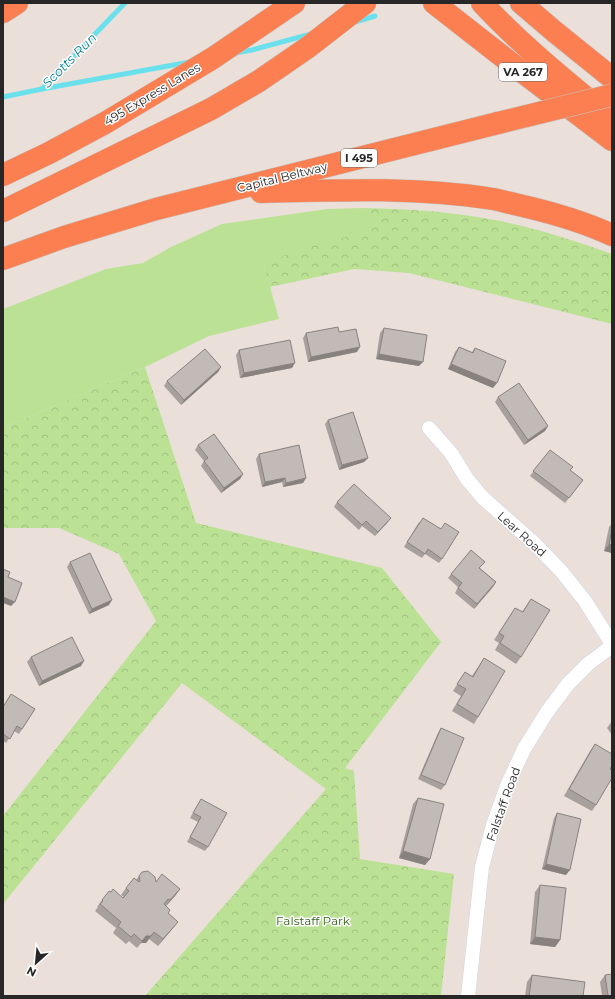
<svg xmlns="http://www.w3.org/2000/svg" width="615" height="999" font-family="Montserrat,sans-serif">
<defs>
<pattern id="forest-crowns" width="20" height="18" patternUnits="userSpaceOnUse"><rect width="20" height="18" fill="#bbe195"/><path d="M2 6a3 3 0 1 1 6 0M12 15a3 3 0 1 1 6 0" fill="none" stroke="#a1c180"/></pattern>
</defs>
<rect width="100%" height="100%" fill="#eae0d9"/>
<polygon fill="#bbe195" points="365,208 375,228 264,265 279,319 209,336 145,367 3,428 3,309 106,269 143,263 171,247 222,224 327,209"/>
<g fill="url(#forest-crowns)">
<path d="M365,208C404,209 444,211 483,218C527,225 570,239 612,254V324L409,273L354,269L270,287L264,265L297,250L346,237L374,228Z"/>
<polygon points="145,367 196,523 382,568 441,642 345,768 354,771 360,859 454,874 441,996 145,996 326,789 182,683 3,904 3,816 156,621 119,554 59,528 3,528 3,428"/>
</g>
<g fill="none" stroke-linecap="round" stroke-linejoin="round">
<g stroke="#6be0ed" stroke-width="5">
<polyline points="355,22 375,16"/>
<polyline points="235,53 252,50 311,34"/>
<polyline points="42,89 190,62"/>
<polyline points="3,97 42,89 125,3"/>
</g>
<g stroke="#ced5e1" stroke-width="15">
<g id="minor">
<polyline points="429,428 451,453 467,479 483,498 535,544 562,572 585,601 612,644"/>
<polyline points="468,996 482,867 493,825 507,786 524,749 547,712 568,684 588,664 612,646"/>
</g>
</g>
<g stroke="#c3c3c3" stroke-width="23">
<g id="motorway">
<polyline points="434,3 512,64 612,140"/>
<path d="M482,3C522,46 567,82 612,119"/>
<polyline points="521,3 555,32 612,78"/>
<polyline points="3,12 17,3"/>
<polyline points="3,175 49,153 105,123 213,58 294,3"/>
<path d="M261,192C338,190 416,187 493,199C503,201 513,204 523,206C553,213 584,222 612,235"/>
<polyline points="3,211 211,109 259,81 307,48 365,3"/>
<polyline points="3,259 64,237 156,209 498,123"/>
</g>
</g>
<use href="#minor" stroke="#fff" stroke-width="14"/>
<use href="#motorway" stroke="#fc7f51" stroke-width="22"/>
<g stroke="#c3c3c3" stroke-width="23" stroke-linecap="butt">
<polyline id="motorway-bridge" points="498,123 612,95"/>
</g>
<use href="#motorway-bridge" stroke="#fc7f51" stroke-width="22"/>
</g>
<g fill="#a7a09d">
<polygon points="384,328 419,366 376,359 380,333"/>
<polygon points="339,332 357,352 308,362 303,338 306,333"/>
<polygon points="459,347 472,352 475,348 493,388 448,369 455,352"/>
<polygon points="239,350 292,368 240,378 236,355"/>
<polygon points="221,367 218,372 181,405 164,386 167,381"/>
<polygon points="498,397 548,426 545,431 524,445 495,402"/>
<polygon points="328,420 368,458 364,462 339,470 325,424"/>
<polygon points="198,445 243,474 240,479 221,493 201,466 204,461 195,450"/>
<polygon points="550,450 570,470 583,480 565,503 530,476"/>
<polygon points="259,454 306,478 303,483 283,487 282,482 262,487 256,459"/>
<polygon points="337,502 387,523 375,536 362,526 359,530 334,507"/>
<polygon points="419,522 442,559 439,563 425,554 422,558 404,547"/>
<polygon points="612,524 612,553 604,551 609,527"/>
<polygon points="70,562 109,605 89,614 67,567"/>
<polygon points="480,568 496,582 474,609 455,593 458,587 448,578 451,574"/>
<polygon points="531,599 521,657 516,664 495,650 499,643 494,640 515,608 522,612"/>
<polygon points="31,657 81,666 39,686 27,662"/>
<polygon points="484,658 478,717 474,724 452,711 461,696 453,691 465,672 472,676"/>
<polygon points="3,706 35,709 19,734 14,731 6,743 3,741"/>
<polygon points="612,721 612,735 607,728"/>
<polygon points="441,728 445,785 441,790 418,779 438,733"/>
<polygon points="595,744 596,805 592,811 564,796 590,751"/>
<polygon points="418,798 430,859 425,865 399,858 413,804"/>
<polygon points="201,799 208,847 205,851 187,842 198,822 190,818"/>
<polygon points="557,813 566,875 542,869 554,818"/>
<polygon points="139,876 156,882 180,889 175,896 166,906 168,913 178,922 158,946 149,939 146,943 141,943 137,948 129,941 126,944 113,933 116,928 95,911 98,907 97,907 102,900 123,898 124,897 121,895 126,888 136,880"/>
<polygon points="540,885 560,940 555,947 530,944 535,892"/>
<polygon points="532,975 583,996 525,996 527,982"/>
<polygon points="605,975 612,996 602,996 600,982"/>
</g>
<g fill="#88827f">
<polygon points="360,347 357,352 308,362 311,357"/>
<polygon points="379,354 423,362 419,366 376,359"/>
<polygon points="295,363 292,368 240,378 244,373"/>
<polygon points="451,364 497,383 493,388 448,369"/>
<polygon points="221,367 218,372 181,405 184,400"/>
<polygon points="548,426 545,431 524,445 528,440"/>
<polygon points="368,458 364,462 339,470 342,465"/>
<polygon points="243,474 240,479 221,493 224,488"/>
<polygon points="285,478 282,482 262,487 265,482"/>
<polygon points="306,478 303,483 283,487 286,483"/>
<polygon points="391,518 387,523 375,536 378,532"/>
<polygon points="609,544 612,545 612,553 604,551"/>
<polygon points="496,582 493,587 474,609 477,604"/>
<polygon points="3,597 15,602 11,606 3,603"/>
<polygon points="112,600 109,605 89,614 92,609"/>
<polygon points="84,661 81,666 39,686 42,681"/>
<polygon points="403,851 430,859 425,865 399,858"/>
<polygon points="546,864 570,870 566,875 542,869"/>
<polygon points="180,889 175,896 165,907 170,900"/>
<polygon points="178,922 158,946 163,939"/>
<polygon points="154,932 146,943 141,943 137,948 146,936"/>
<polygon points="535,937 560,940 555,947 530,944"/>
</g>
<g fill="#c2bab6" stroke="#88827f">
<polygon points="338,327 339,332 356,329 360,347 311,357 306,333"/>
<polygon points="384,328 427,335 423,362 379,354"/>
<polygon points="290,340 295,363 244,373 239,350"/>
<polygon points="459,347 473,353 475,348 506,361 497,383 451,364"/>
<polygon points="205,349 221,367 184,400 167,381"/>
<polygon points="519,383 548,426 528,440 498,397"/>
<polygon points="353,412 368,458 342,465 328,420"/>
<polygon points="214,434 243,474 224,488 204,461 208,458 198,445"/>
<polygon points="299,445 306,478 286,483 285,478 265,482 259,454"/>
<polygon points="550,450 573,467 570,470 583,480 569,498 533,471"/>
<polygon points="354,484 391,518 378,532 366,521 362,525 337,502"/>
<polygon points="423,518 441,529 445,523 459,532 442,559 428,549 425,554 407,542"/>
<polygon points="612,530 612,545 609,544"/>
<polygon points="471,550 485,562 479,568 496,582 477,604 458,588 462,583 451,574"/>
<polygon points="90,553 112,600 92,609 70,562"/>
<polygon points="3,569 10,572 8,577 22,583 15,602 3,597"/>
<polygon points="531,599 550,610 521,657 500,643 504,636 499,633 515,608 523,612"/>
<polygon points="72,637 84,661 42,681 31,657"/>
<polygon points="484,658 505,671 478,717 457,704 466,689 457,684 465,672 473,677"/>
<polygon points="11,694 35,709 22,729 17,726 10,739 3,734 3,707"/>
<polygon points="441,728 464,738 445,785 421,775"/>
<polygon points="595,744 612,754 612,766 610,769 612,771 612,778 596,805 569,789"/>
<polygon points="418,798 444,804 430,859 403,851"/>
<polygon points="201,799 227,813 208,847 190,837 201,817 193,813"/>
<polygon points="557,813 581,819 570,870 546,864"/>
<polygon points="148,871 155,877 156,882 162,874 180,889 170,900 168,899 164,904 170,910 168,913 178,922 163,939 154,932 151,936 146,936 142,941 134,934 131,937 118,926 121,922 100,904 103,901 102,900 109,891 111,892 113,889 123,898 129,891 126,888 134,878 139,882 140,881 139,876 142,872"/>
<polygon points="540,885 566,888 560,940 535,937"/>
<polygon points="612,974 612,996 608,996 605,975"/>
<polygon points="532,975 585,982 583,996 529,996"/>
</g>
<g text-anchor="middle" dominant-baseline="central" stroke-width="3" stroke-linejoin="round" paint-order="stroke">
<g fill="#fff" stroke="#686868" stroke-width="1">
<rect x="499" y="63" width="48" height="18" rx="3"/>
<rect x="341" y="149" width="36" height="18" rx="3"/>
</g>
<g font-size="11" font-weight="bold" fill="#272727">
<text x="523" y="72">VA 267</text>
<text x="359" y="158">I 495</text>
</g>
<g font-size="12" fill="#272727" stroke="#fff">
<text transform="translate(152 94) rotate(-31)">495 Express Lanes</text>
<text transform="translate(282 177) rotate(-14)">Capital Beltway</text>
<text transform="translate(522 534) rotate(42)">Lear Road</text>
<text transform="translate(503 804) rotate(-70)">Falstaff Road</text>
</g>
<g font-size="12" fill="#35621a" stroke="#fff">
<text x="313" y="920">Falstaff Park</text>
</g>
<g font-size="13" font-style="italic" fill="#0e7d95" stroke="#fff">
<text transform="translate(69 60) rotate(-45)">Scotts Run</text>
</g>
</g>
<rect width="615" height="999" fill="none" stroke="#272727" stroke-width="8"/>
<g transform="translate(36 963) rotate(207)" stroke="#ffffff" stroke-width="3" paint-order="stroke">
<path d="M0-3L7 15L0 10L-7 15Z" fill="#272727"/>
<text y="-6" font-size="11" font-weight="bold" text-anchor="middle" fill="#272727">N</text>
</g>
</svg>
